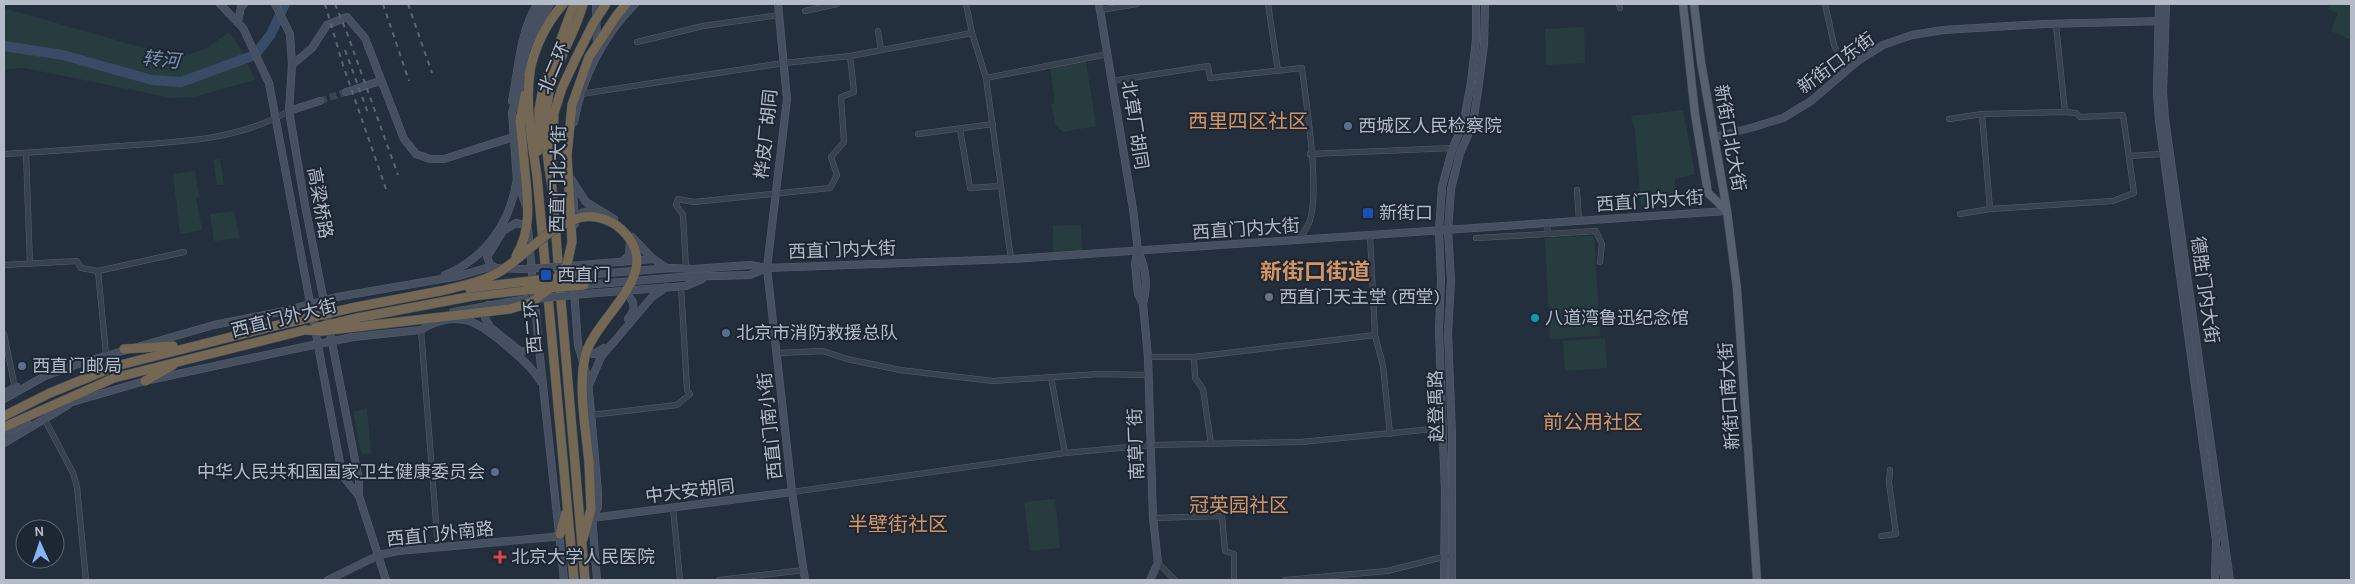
<svg xmlns="http://www.w3.org/2000/svg" width="2355" height="584" font-family="Karla,'Noto Sans SC',sans-serif">
<rect width="100%" height="100%" fill="#242f3e"/>
<g fill="#263c3f">
<polygon points="2331,4 2351,4 2351,40 2331,31 2338,13 2328,9"/>
<polygon points="4,8 179,58 207,48 229,32 240,48 255,80 194,97 172,98 24,68 4,69"/>
<polygon points="1584,27 1585,63 1546,65 1545,29"/>
<polygon points="1086,62 1096,126 1063,132 1056,125 1051,105 1055,103 1050,68"/>
<polygon points="1683,110 1695,174 1675,179 1676,204 1641,206 1635,130 1631,116"/>
<polygon points="220,159 224,185 217,185 213,160"/>
<polygon points="195,171 199,197 196,198 202,230 180,234 173,174"/>
<polygon points="234,211 240,238 214,241 210,214"/>
<polygon points="1081,225 1082,253 1053,254 1053,226"/>
<polygon points="1594,236 1600,336 1550,339 1545,238"/>
<polygon points="1605,338 1607,368 1565,371 1563,341"/>
<polygon points="367,409 371,453 361,454 353,411"/>
<polygon points="1055,499 1060,548 1030,551 1024,502"/>
</g>
<g fill="none" stroke-linecap="round" stroke-linejoin="round">
<polyline stroke="#394c67" stroke-width="10" points="4,46 63,55 152,80 181,82 255,55 271,34 285,4"/>
<polyline stroke="#3a4453" stroke-width="7" stroke-dasharray="7 3.5" stroke-linecap="butt" points="320,101 346,92"/>
<g stroke="#565f6c" stroke-width="6">
<g id="street">
<polyline points="966,4 972,33 986,78 1011,259"/>
<polyline points="1268,4 1278,71"/>
<polyline points="1619,4 1620,8"/>
<polyline points="1825,4 1834,45 1846,72"/>
<polyline points="1100,10 1137,4"/>
<polyline points="805,11 837,4"/>
<polyline points="2056,25 2065,112"/>
<polyline points="878,31 881,50"/>
<polyline points="637,42 703,26 779,15"/>
<polyline points="986,78 1108,54"/>
<path d="M1112,81L1208,66L1210,78L1302,68C1306,104 1321,192 1309,223C1306,229 1302,235 1299,240"/>
<polyline points="581,94 784,63 850,56 972,33"/>
<polyline points="1949,119 1982,114 2065,112 2076,113 2080,117 2123,115 2134,193 2113,201 1990,209 1982,114"/>
<polyline points="960,129 970,188 1000,186"/>
<polyline points="918,134 993,124"/>
<polyline points="26,153 30,264"/>
<path d="M4,154C42,152 80,149 118,146C176,142 237,141 289,111"/>
<polyline points="1310,154 1453,148"/>
<polyline points="2129,156 2163,154"/>
<polyline points="1577,190 1579,221"/>
<polyline points="1960,214 1990,209"/>
<polyline points="1548,234 1596,231 1602,244 1600,262"/>
<polyline points="1370,235 1375,335 1383,366 1390,434"/>
<polyline points="1476,238 1548,234 1547,223"/>
<polyline points="4,265 77,261 81,268 98,271 184,252"/>
<polyline points="686,269 683,215 676,205 678,199 694,202 830,188 837,175 831,157 844,142 841,97 854,92 850,56"/>
<polyline points="98,271 106,354"/>
<polyline points="421,330 438,548"/>
<polyline points="4,334 15,388"/>
<polyline points="778,353 823,351 847,359 900,370 993,381 1099,374 1148,375"/>
<polyline points="1148,357 1194,357 1375,335"/>
<polyline points="1194,357 1195,378 1203,389 1211,444"/>
<polyline points="1051,377 1065,453"/>
<polyline points="591,415 677,405 690,394 687,390 681,286"/>
<polyline points="45,420 73,473 77,487 86,580"/>
<polyline points="792,492 1065,453 1152,445 1301,442 1443,428"/>
<polyline points="673,508 680,580"/>
<polyline points="1153,518 1222,516 1225,551 1234,554 1234,580"/>
<polyline points="1881,536 1896,534 1889,483 1890,470"/>
<polyline points="1158,563 1175,580"/>
<polyline points="719,580 804,570"/>
<polyline points="1285,580 1387,571 1447,556"/>
</g>
</g>
<g stroke="#565f6c" stroke-width="8">
<g id="secondary">
<polyline points="220,4 243,28 269,83 340,463 342,475 359,496"/>
<polyline points="275,4 290,34 292,65 289,111 305,205 359,480 359,496 386,580"/>
<polyline points="596,4 597,48"/>
<polyline points="778,4 787,99 767,268 792,492 805,580"/>
<polyline points="1099,4 1133,209 1138,251 1135,263 1138,294 1143,304 1148,357 1153,518 1158,563 1150,580"/>
<polyline points="2159,4 2157,92 2159,121 2216,540 2215,580"/>
<polyline points="2166,4 2163,92 2165,119 2230,580"/>
<polyline points="238,22 241,7 244,4"/>
<polyline points="527,34 544,4"/>
<polyline points="292,65 312,48 327,25 347,17 365,38 404,139 416,154 430,159 444,159 513,137"/>
<polyline points="346,92 380,81"/>
<path d="M512,101C519,67 519,35 537,4"/>
<polyline points="289,111 320,101"/>
<path d="M574,122C582,78 603,36 635,4"/>
<polyline points="1715,137 1754,127 1783,118 1811,101 1859,60 1883,45 1912,35 1943,30 2044,24 2162,21"/>
<polyline points="571,179 586,202 614,219"/>
<polyline points="573,192 575,224"/>
<polyline points="526,206 517,181 512,112 519,92 526,49 550,4"/>
<path d="M576,220C580,210 589,210 598,214"/>
<polyline points="632,237 652,258 667,268"/>
<path d="M1138,251C1146,267 1148,287 1143,304"/>
<polyline points="622,262 629,255 630,240"/>
<polyline points="582,265 653,259"/>
<polyline points="496,268 490,264 487,257 503,231 516,223 524,225 528,230"/>
<path d="M445,275C484,259 510,224 516,183"/>
<polyline points="583,275 671,268 693,269 750,265 767,268 1011,259 1727,211"/>
<polyline points="584,285 681,277 750,275 767,268"/>
<polyline points="574,290 578,345 588,380 598,492 598,507 592,518"/>
<path d="M620,291C634,297 638,307 628,319"/>
<polyline points="584,294 686,286 702,279"/>
<path d="M488,305L485,318L490,327L520,351C530,352 537,347 538,336L528,229"/>
<polyline points="453,312 526,299"/>
<path d="M421,330C433,321 454,316 469,321C486,326 532,365 540,381"/>
<polyline points="538,339 564,580"/>
<polyline points="582,351 594,354 604,348"/>
<polyline points="590,383 601,357 652,297 666,287"/>
<polyline points="4,393 17,387"/>
<polyline points="4,399 45,376 81,363 214,325 284,311 337,297 459,276 486,268 525,269"/>
<polyline points="62,405 145,381 294,349 353,337 421,330"/>
<polyline points="4,433 27,421"/>
<polyline points="4,443 68,405"/>
<polyline points="592,516 597,580"/>
<polyline points="592,518 792,492"/>
<polyline points="2217,548 2225,580"/>
<polyline points="328,580 379,555 398,551 553,537 560,534"/>
<polyline points="1444,580 1445,492 1439,331 1441,280 1439,231 1442,187 1452,150 1464,121 1471,82 1476,40 1476,4"/>
<polyline points="1452,580 1452,435 1448,333 1451,281 1448,230 1451,189 1460,153 1473,124 1479,83 1484,45 1485,4"/>
</g>
</g>
<g stroke="#414a57" stroke-width="9">
<g id="primary">
<polyline points="1683,4 1695,114 1708,193 1727,211"/>
<polyline points="1694,4 1701,62 1727,211 1737,289 1757,580"/>
</g>
</g>
<g stroke="#434c59" stroke-width="10">
<g id="highway">
<polyline points="617,15 626,4"/>
<path d="M530,72C525,106 532,142 537,176L574,580"/>
<path d="M529,75C534,48 545,25 563,4"/>
<polyline points="520,118 525,172"/>
<polyline points="520,122 525,95"/>
<polyline points="538,151 539,110 543,88 574,4"/>
<polyline points="552,166 554,113 562,88 576,58"/>
<path d="M559,273C556,243 555,211 551,181C546,151 543,124 549,93C555,62 575,35 583,4"/>
<polyline points="560,289 585,580"/>
<polyline points="351,308 440,291"/>
<polyline points="357,318 473,296 526,290"/>
<polyline points="124,349 173,346"/>
<polyline points="145,381 173,365"/>
<polyline points="4,416 50,393 116,366 270,327"/>
<polyline points="4,427 114,378 305,330"/>
<polyline points="560,534 566,513"/>
<polyline points="583,539 591,509 589,463"/>
</g>
</g>
<use href="#street" stroke="#38414e" stroke-width="5"/>
<use href="#secondary" stroke="#465061" stroke-width="7"/>
<use href="#primary" stroke="#56606e" stroke-width="8"/>
<use href="#highway" stroke="#746855" stroke-width="9"/>
<g stroke="#5a6575" stroke-width="2" stroke-dasharray="5 5" stroke-linecap="butt">
<polyline points="325,4 343,65 386,189"/>
<polyline points="335,4 347,33 398,175"/>
<polyline points="383,4 409,81"/>
<polyline points="408,4 432,73"/>
<polyline points="345,50 368,113"/>
</g>
<g stroke="#565f6c" stroke-width="8" stroke-linecap="butt">
<g id="secondary-bridge">
<polyline points="525,269 582,265"/>
<polyline points="536,299 584,294"/>
</g>
</g>
<g stroke="#434c59" stroke-width="10" stroke-linecap="butt">
<g id="highway-bridge">
<polyline points="576,58 593,24 606,4"/>
<path d="M516,256C532,230 528,201 525,172"/>
<polyline points="469,288 583,275"/>
<polyline points="526,290 584,285"/>
<path d="M440,291C461,286 483,282 501,271C527,254 548,227 579,218C593,214 610,219 621,229C669,273 594,316 585,357C578,388 586,431 589,463"/>
<polyline points="270,327 351,308"/>
<polyline points="315,328 357,318"/>
<polyline points="305,330 322,331 510,309 532,302 555,284 567,264 572,242 567,155 572,105 589,57 617,15"/>
</g>
</g>
<use href="#secondary-bridge" stroke="#465061" stroke-width="7"/>
<use href="#highway-bridge" stroke="#746855" stroke-width="9"/>
</g>
<g fill="#5c6f8a" stroke="#1d2633" stroke-width="2">
<circle cx="1348" cy="126" r="5"/>
<circle cx="726" cy="333" r="5"/>
<circle cx="22" cy="366" r="5"/>
<circle cx="495" cy="472" r="5"/>
</g>
<g fill="#1a4fb4" stroke="#1d2633" stroke-width="2">
<rect x="1362" y="207" width="12" height="12" rx="2.5"/>
<rect x="540" y="269" width="12" height="12" rx="2.5"/>
</g>
<circle fill="#6b7280" stroke="#1d2633" stroke-width="2" cx="1269" cy="297" r="5"/>
<circle fill="#0f9aa8" stroke="#1d2633" stroke-width="2" cx="1535" cy="318" r="5"/>
<path fill="#e0444e" stroke="#1d2633" stroke-width="2" d="M497.5 549.5h5v5h5v5h-5v5h-5v-5h-5v-5h5z"/>
<g text-anchor="middle" dominant-baseline="central" stroke-width="4" stroke-linejoin="round" paint-order="stroke">
<g font-size="18" fill="#b4bcc9" stroke="#1d2633">
<text transform="translate(1836 63) rotate(-36)">新街口东街</text>
<text transform="translate(554 68) rotate(-67)">北二环</text>
<text transform="translate(1135 125) rotate(81)">北草厂胡同</text>
<text transform="translate(766 134) rotate(-84)">桦皮厂胡同</text>
<text transform="translate(1730 138) rotate(80)">新街口北大街</text>
<text transform="translate(558 179) rotate(-89)">西直门北大街</text>
<text transform="translate(1650 201) rotate(-4)">西直门内大街</text>
<text transform="translate(320 203) rotate(80)">高梁桥路</text>
<text transform="translate(1246 229) rotate(-4)">西直门内大街</text>
<text transform="translate(842 250) rotate(-2)">西直门内大街</text>
<text transform="translate(2205 290) rotate(82)">德胜门内大街</text>
<text transform="translate(284 318) rotate(-14)">西直门外大街</text>
<text transform="translate(533 327) rotate(-95)">西二环</text>
<text transform="translate(1729 396) rotate(-94)">新街口南大街</text>
<text transform="translate(1436 406) rotate(-91)">赵登禹路</text>
<text transform="translate(770 426) rotate(-96)">西直门南小街</text>
<text transform="translate(1136 444) rotate(-92)">南草厂街</text>
<text transform="translate(690 491) rotate(-7)">中大安胡同</text>
<text transform="translate(440 534) rotate(-6)">西直门外南路</text>
</g>
<g font-size="18" fill="#b4bcc9" stroke="#1d2633" text-anchor="start">
<text x="1358" y="126">西城区人民检察院</text>
<text x="1379" y="213">新街口</text>
<text x="557" y="275">西直门</text>
<text x="1279" y="297">西直门天主堂 (西堂)</text>
<text x="1545" y="318">八道湾鲁迅纪念馆</text>
<text x="736" y="333">北京市消防救援总队</text>
<text x="32" y="366">西直门邮局</text>
<text x="485" y="472" text-anchor="end">中华人民共和国国家卫生健康委员会</text>
<text x="511" y="557">北京大学人民医院</text>
</g>
<g font-size="19" font-style="italic" fill="#7c92b1" stroke="#1d2633">
<text transform="translate(161 60) rotate(5)">转河</text>
</g>
<g font-size="20" fill="#d59563" stroke="#1d2633">
<text x="1248" y="121">西里四区社区</text>
<text x="1593" y="422">前公用社区</text>
<text x="1239" y="505">冠英园社区</text>
<text x="898" y="524">半壁街社区</text>
</g>
<g font-size="22" font-weight="bold" fill="#d59563" stroke="#1d2633">
<text x="1315" y="272">新街口街道</text>
</g>
</g>
<rect width="2355" height="584" fill="none" stroke="#b4bcc9" stroke-width="10"/>
<g transform="translate(40 544) rotate(357)"><circle r="24" fill="#1d2633" stroke="#59626f"/>
<path d="M0-4L9 19L0 12L-9 19Z" fill="#8ab4f8"/>
<text y="-8" font-size="14" font-weight="bold" text-anchor="middle" fill="#b4bcc9">N</text>
</g>
</svg>
